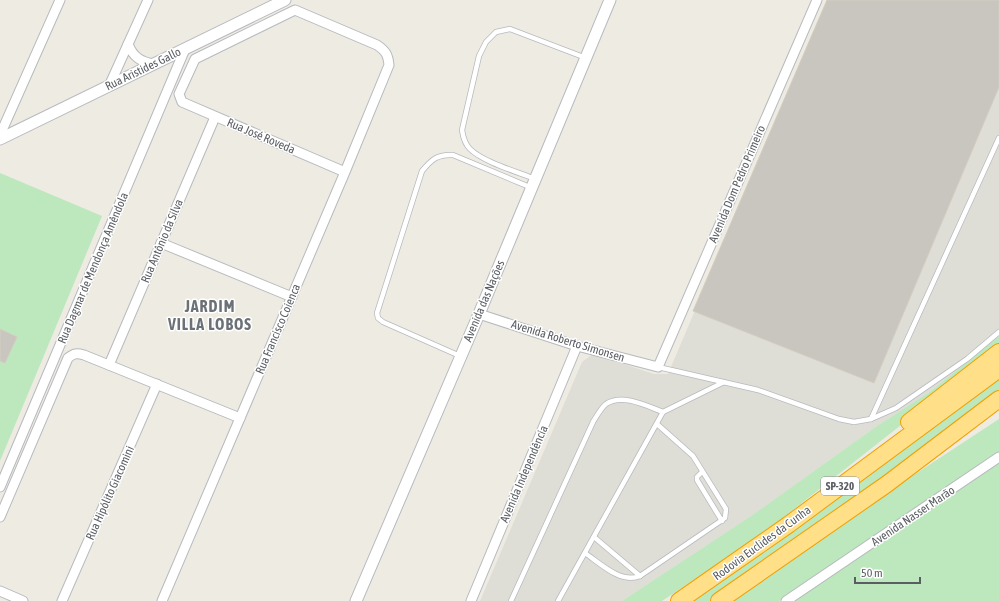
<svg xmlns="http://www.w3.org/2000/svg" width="999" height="601" font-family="'Asap Condensed',sans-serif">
<rect width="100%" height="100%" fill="#eeebe2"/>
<polygon fill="#deddd6" points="827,0 999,0 999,336 931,391 877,426 751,516 622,601 480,601 582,362 593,354 654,374 668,374"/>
<g fill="#bde7bd">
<polygon points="0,173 102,216 0,461"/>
<polygon points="999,336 999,348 784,517 717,564 662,601 622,601 751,516 877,426 931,391"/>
<polygon points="999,374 999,394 712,601 688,601"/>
<polygon points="999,419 999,453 779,601 733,601 891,490"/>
<polygon points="999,462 999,601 794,601"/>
</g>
<g fill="#c9c6bf" stroke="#d3cdc0">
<polygon points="827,0 999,0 999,87 874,383 693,311"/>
<polygon points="0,329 17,337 5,363 0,361"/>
</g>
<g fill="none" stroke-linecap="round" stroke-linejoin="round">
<g stroke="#b7babf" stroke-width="6">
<g id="service">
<path d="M535,179C518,172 483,162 470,149C465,144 463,137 462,130L479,56L486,42L496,32L510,29L586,58"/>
<path d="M460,356L383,322L378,318L377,313L422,171C432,159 438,154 453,155L532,188"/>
<polyline points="658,367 758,390 839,419 854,422 871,419 896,408 967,359 999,332"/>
<polyline points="871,419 999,138"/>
<polyline points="702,472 697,477 697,480 722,521"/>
<polyline points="594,537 640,576"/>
<path d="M585,553C601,564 621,584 640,576L725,518L726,509L693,456L657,424"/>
<path d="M511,601L593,422C596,417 601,408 606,404C622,393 647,406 663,412"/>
<polyline points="558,601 663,412 724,382"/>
</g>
</g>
<g stroke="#b7babf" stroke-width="11">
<g id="minor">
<path d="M128,44C133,57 141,62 154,64"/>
<polyline points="110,84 148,0"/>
<polyline points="0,135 60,0"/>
<polyline points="161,243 292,297"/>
<polyline points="479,314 577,346 658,367 817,0"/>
<polyline points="109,365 215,117"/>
<polyline points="0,487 185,49"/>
<path d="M0,517L68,358C74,353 77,353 84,355L240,418"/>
<polyline points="0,591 23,601"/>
<polyline points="62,601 157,384"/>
<path d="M162,601L345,172L389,65C388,55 386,51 377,45L295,10L195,59L179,94L182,102L345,172"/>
<polyline points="471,601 577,346"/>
<polyline points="786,601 999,457"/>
</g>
</g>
<g stroke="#b7babf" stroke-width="13">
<g id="tertiary">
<polyline points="0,139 285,0"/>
<polyline points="356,601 479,314 610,0"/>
</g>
</g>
<g stroke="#f0a000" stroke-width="18">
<g id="motorway">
<polyline points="909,422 999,352"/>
<polyline points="679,601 788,525 999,369"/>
<polyline points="719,601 887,484 999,399"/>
</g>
</g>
<use href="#service" stroke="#fff" stroke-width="4.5"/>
<use href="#minor" stroke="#fff" stroke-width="9"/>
<use href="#tertiary" stroke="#fff" stroke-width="11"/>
<use href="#motorway" stroke="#ffdf88" stroke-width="16"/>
</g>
<g text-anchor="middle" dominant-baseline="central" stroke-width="3" stroke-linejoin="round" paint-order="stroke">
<rect fill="#fff" stroke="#8c8e92" stroke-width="1" x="821" y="477" width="38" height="18" rx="3"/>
<g font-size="11" font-weight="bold" fill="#5a5e63">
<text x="840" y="486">SP-320</text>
</g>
<g font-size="12" fill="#5a5e63" stroke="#fff">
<text transform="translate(143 69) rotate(-26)">Rua Aristides Gallo</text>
<text transform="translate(261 136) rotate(23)">Rua José Roveda</text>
<text transform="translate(737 184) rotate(-67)">Avenida Dom Pedro Primeiro</text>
<text transform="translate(162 241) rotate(-67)">Rua Antônio da Silva</text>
<text transform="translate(93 268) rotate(-67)">Rua Dagmar de Mendonça Amêndola</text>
<text transform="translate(484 301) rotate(-67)">Avenida das Nações</text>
<text transform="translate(278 329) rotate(-67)">Rua Francisco Coienca</text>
<text transform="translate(568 341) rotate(17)">Avenida Roberto Simonsen</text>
<text transform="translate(524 474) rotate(-67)">Avenida Independência</text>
<text transform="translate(110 493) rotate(-66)">Rua Hipólito Giacomini</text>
<text transform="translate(913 516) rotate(-34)">Avenida Nasser Marão</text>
<text transform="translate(762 543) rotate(-36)">Rodovia Euclides da Cunha</text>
</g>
<g font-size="16" font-weight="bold" letter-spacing="1" fill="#6b7176" stroke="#fff">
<text x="210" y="306">JARDIM<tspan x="210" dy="18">VILLA LOBOS</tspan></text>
</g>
</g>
<path d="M855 577v6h65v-6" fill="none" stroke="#5a5e63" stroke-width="2"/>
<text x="861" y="577" font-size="12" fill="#5a5e63" stroke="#ffffff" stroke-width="3" paint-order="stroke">50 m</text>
</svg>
